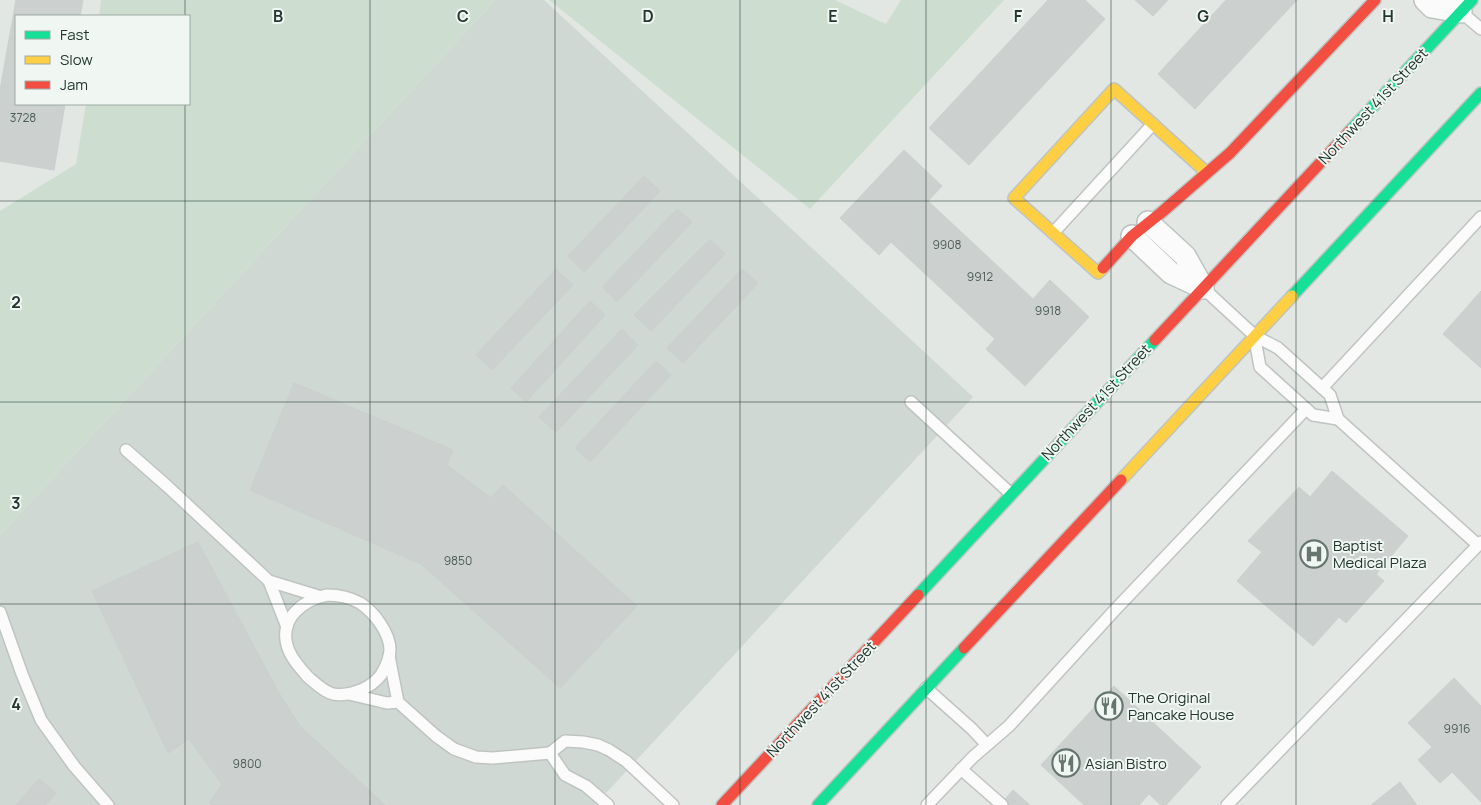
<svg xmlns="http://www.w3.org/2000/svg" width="1481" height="805" font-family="Manrope,sans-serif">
<rect width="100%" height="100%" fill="#e2e7e4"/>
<polygon fill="#d0d8d4" points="495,0 544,0 973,397 595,805 0,805 0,535"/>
<g fill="#cdded1">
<polygon points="101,0 495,0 0,535 0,211 76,164 86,104 189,104 189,16 99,16"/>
<polygon points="549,0 835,0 886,24 901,0 1004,0 810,209"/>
</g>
<g fill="#ccd0ce" stroke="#cbcfcd">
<polygon points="16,0 83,0 80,16 16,16 16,104 65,104 54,170 0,161 0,90"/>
<polygon points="1048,0 1085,0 1105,19 969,165 929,128"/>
<polygon points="1135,0 1168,0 1153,16"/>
<polygon points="1226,0 1297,0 1195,109 1158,74"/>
<polygon points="904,150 942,186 928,201 1033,299 1050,280 1089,317 1025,386 986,349 995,339 891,242 879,255 840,218"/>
<polygon points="644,176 660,191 584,272 568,256"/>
<polygon points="677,209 692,222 617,302 602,287"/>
<polygon points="710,239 725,254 651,331 634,315"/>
<polygon points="556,269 573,285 492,370 476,355"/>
<polygon points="742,269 758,283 683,363 667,348"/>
<polygon points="1481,291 1481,368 1443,334"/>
<polygon points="590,301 605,315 526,402 511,388"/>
<polygon points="622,329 638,345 556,432 539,417"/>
<polygon points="656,361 671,375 590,462 575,448"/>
<polygon points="294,383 453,450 447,465 491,498 503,485 637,606 560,688 421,564 250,490"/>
<polygon points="1332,471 1408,536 1376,574 1384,581 1346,623 1339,617 1313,646 1237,581 1262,552 1248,541 1299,487 1310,497"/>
<polygon points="198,542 279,693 300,726 385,805 212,805 209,803 222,784 189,739 168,753 92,591"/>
<polygon points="1454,678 1481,706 1481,802 1452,772 1440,783 1418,760 1432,747 1408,723"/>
<polygon points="1114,686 1201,767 1166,805 1161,805 1149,794 1139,805 1084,805 1041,765"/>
<polygon points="39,779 56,793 45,805 16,805"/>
<polygon points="1400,782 1417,805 1371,805"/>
<polygon points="1013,790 1030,805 1000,805"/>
</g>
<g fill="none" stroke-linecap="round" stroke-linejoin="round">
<g stroke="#bfc4c1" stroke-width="14">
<g id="lane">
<polyline points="1461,12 1481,29"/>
<polyline points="1053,233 1153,124"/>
<polyline points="1203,288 1255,336 1278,348 1330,395 1338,419 1478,545"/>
<polyline points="1255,339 1260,367 1313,415 1338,419"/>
<polyline points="1322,388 1481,217"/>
<polyline points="911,402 1011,494"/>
<polyline points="126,450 167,486 269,581 318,596"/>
<polyline points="269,581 287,627"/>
<path d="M327,595C339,595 349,597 360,603C374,612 390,633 390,650C390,658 385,668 381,675C376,681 370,686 363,689C353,693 344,696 333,694C324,692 315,683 308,677C300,668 290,657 287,645C280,618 303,600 327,595Z"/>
<polyline points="0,612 22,674 41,720 74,766 108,805"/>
<polyline points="389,656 398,702 436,736 454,749 476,757 493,758 550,753 565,741 583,742 598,745 609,750 626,761 673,805"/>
<polyline points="926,688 972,729 987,745"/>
<polyline points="349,694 387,703 398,702"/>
<polyline points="550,753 565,775 586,786 608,805"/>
<polyline points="961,769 1002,805"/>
<polyline points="927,805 973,757 1009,726 1113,612 1306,409"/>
<polyline points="1227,805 1481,542"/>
</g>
</g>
<g stroke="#bfc4c1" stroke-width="24">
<g id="street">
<polyline points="1425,0 1432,7 1461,12 1458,0"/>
<polyline points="1148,222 1185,256 1203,288"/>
<polyline points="1132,236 1171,273 1203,288"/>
</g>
</g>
<g stroke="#bec4c1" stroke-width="14">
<g id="fast">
<polyline points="1350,131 1472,0"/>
<polyline points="1292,296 1481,93"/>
<polyline points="918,595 1155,340"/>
<polyline points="818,805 964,648"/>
</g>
</g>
<g stroke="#bec4c1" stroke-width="14">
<g id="slow">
<polyline points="1103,268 1098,273 1014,198 1114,89 1207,173"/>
<polyline points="1121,480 1292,296"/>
</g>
</g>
<g stroke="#bec4c1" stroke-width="14">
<g id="jam">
<polyline points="1103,268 1132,236 1162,212 1230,153 1375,0"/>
<polyline points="1155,340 1350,131"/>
<polyline points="964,648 1121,480"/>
<polyline points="722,805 918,595"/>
</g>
</g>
<use href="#lane" stroke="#fbfbfb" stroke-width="11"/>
<use href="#street" stroke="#fbfbfb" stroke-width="21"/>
<use href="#fast" stroke="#16e098" stroke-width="11"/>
<use href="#slow" stroke="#ffcf43" stroke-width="11"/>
<use href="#jam" stroke="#f24e42" stroke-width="11"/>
</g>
<path fill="none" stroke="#233730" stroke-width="1" stroke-opacity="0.55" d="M185,0V16M370,0V805M555,0V805M740,0V805M926,0V805M1111,0V805M1296,0V805M185,104V805M0,201H1481M0,402H1481M0,604H1481"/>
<defs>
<g id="hospital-ring" transform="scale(1.4375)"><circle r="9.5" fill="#f0f6f2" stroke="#66756f" stroke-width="1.5"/><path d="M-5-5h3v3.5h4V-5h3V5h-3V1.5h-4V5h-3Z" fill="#66756f"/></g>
<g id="restaurant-ring" transform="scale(1.4375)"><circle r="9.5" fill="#f0f6f2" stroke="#66756f" stroke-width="1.5"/><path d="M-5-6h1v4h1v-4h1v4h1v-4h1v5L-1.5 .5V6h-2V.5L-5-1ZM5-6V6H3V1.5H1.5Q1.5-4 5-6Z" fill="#66756f"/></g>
</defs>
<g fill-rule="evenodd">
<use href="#hospital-ring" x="1314" y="554"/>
<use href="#restaurant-ring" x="1109" y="706"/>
<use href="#restaurant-ring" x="1066" y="763"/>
</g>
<g text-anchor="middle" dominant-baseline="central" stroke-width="4" stroke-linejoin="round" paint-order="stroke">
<g font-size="12" fill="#4d5d58">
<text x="23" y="117">3728</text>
<text x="947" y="244">9908</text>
<text x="980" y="276">9912</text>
<text x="1048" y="310">9918</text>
<text x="458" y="560">9850</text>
<text x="1457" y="728">9916</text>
<text x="247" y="763">9800</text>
</g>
<g font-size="15" fill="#233730" stroke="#f0f6f2">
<text transform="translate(1373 106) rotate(-47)">Northwest 41st Street</text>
<text transform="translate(1096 402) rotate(-47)">Northwest 41st Street</text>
<text transform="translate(821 699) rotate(-47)">Northwest 41st Street</text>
</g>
<g font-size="15" fill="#233730" stroke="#f0f6f2" text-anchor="start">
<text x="1333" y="545">Baptist<tspan x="1333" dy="17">Medical Plaza</tspan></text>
<text x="1128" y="697">The Original<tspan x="1128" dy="17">Pancake House</tspan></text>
<text x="1085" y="763">Asian Bistro</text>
</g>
</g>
<g font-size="16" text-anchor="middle" font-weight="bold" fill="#233730" stroke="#f0f6f2" stroke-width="4" stroke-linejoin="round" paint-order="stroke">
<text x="278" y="22">B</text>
<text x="463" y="22">C</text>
<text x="648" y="22">D</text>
<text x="833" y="22">E</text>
<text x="1018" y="22">F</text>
<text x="1203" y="22">G</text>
<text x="1388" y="22">H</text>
<text x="16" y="308">2</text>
<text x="16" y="509">3</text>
<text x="16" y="710">4</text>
</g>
<rect x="15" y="15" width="175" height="90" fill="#f0f6f2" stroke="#9eaaa4"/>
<rect x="25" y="31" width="25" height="8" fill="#16e098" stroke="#9eaaa4"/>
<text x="60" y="40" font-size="15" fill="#233730">Fast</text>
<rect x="25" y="56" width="25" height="8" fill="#ffcf43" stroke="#9eaaa4"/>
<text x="60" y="65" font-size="15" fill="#233730">Slow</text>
<rect x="25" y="81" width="25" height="8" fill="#f24e42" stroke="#9eaaa4"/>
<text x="60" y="90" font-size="15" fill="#233730">Jam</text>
</svg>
